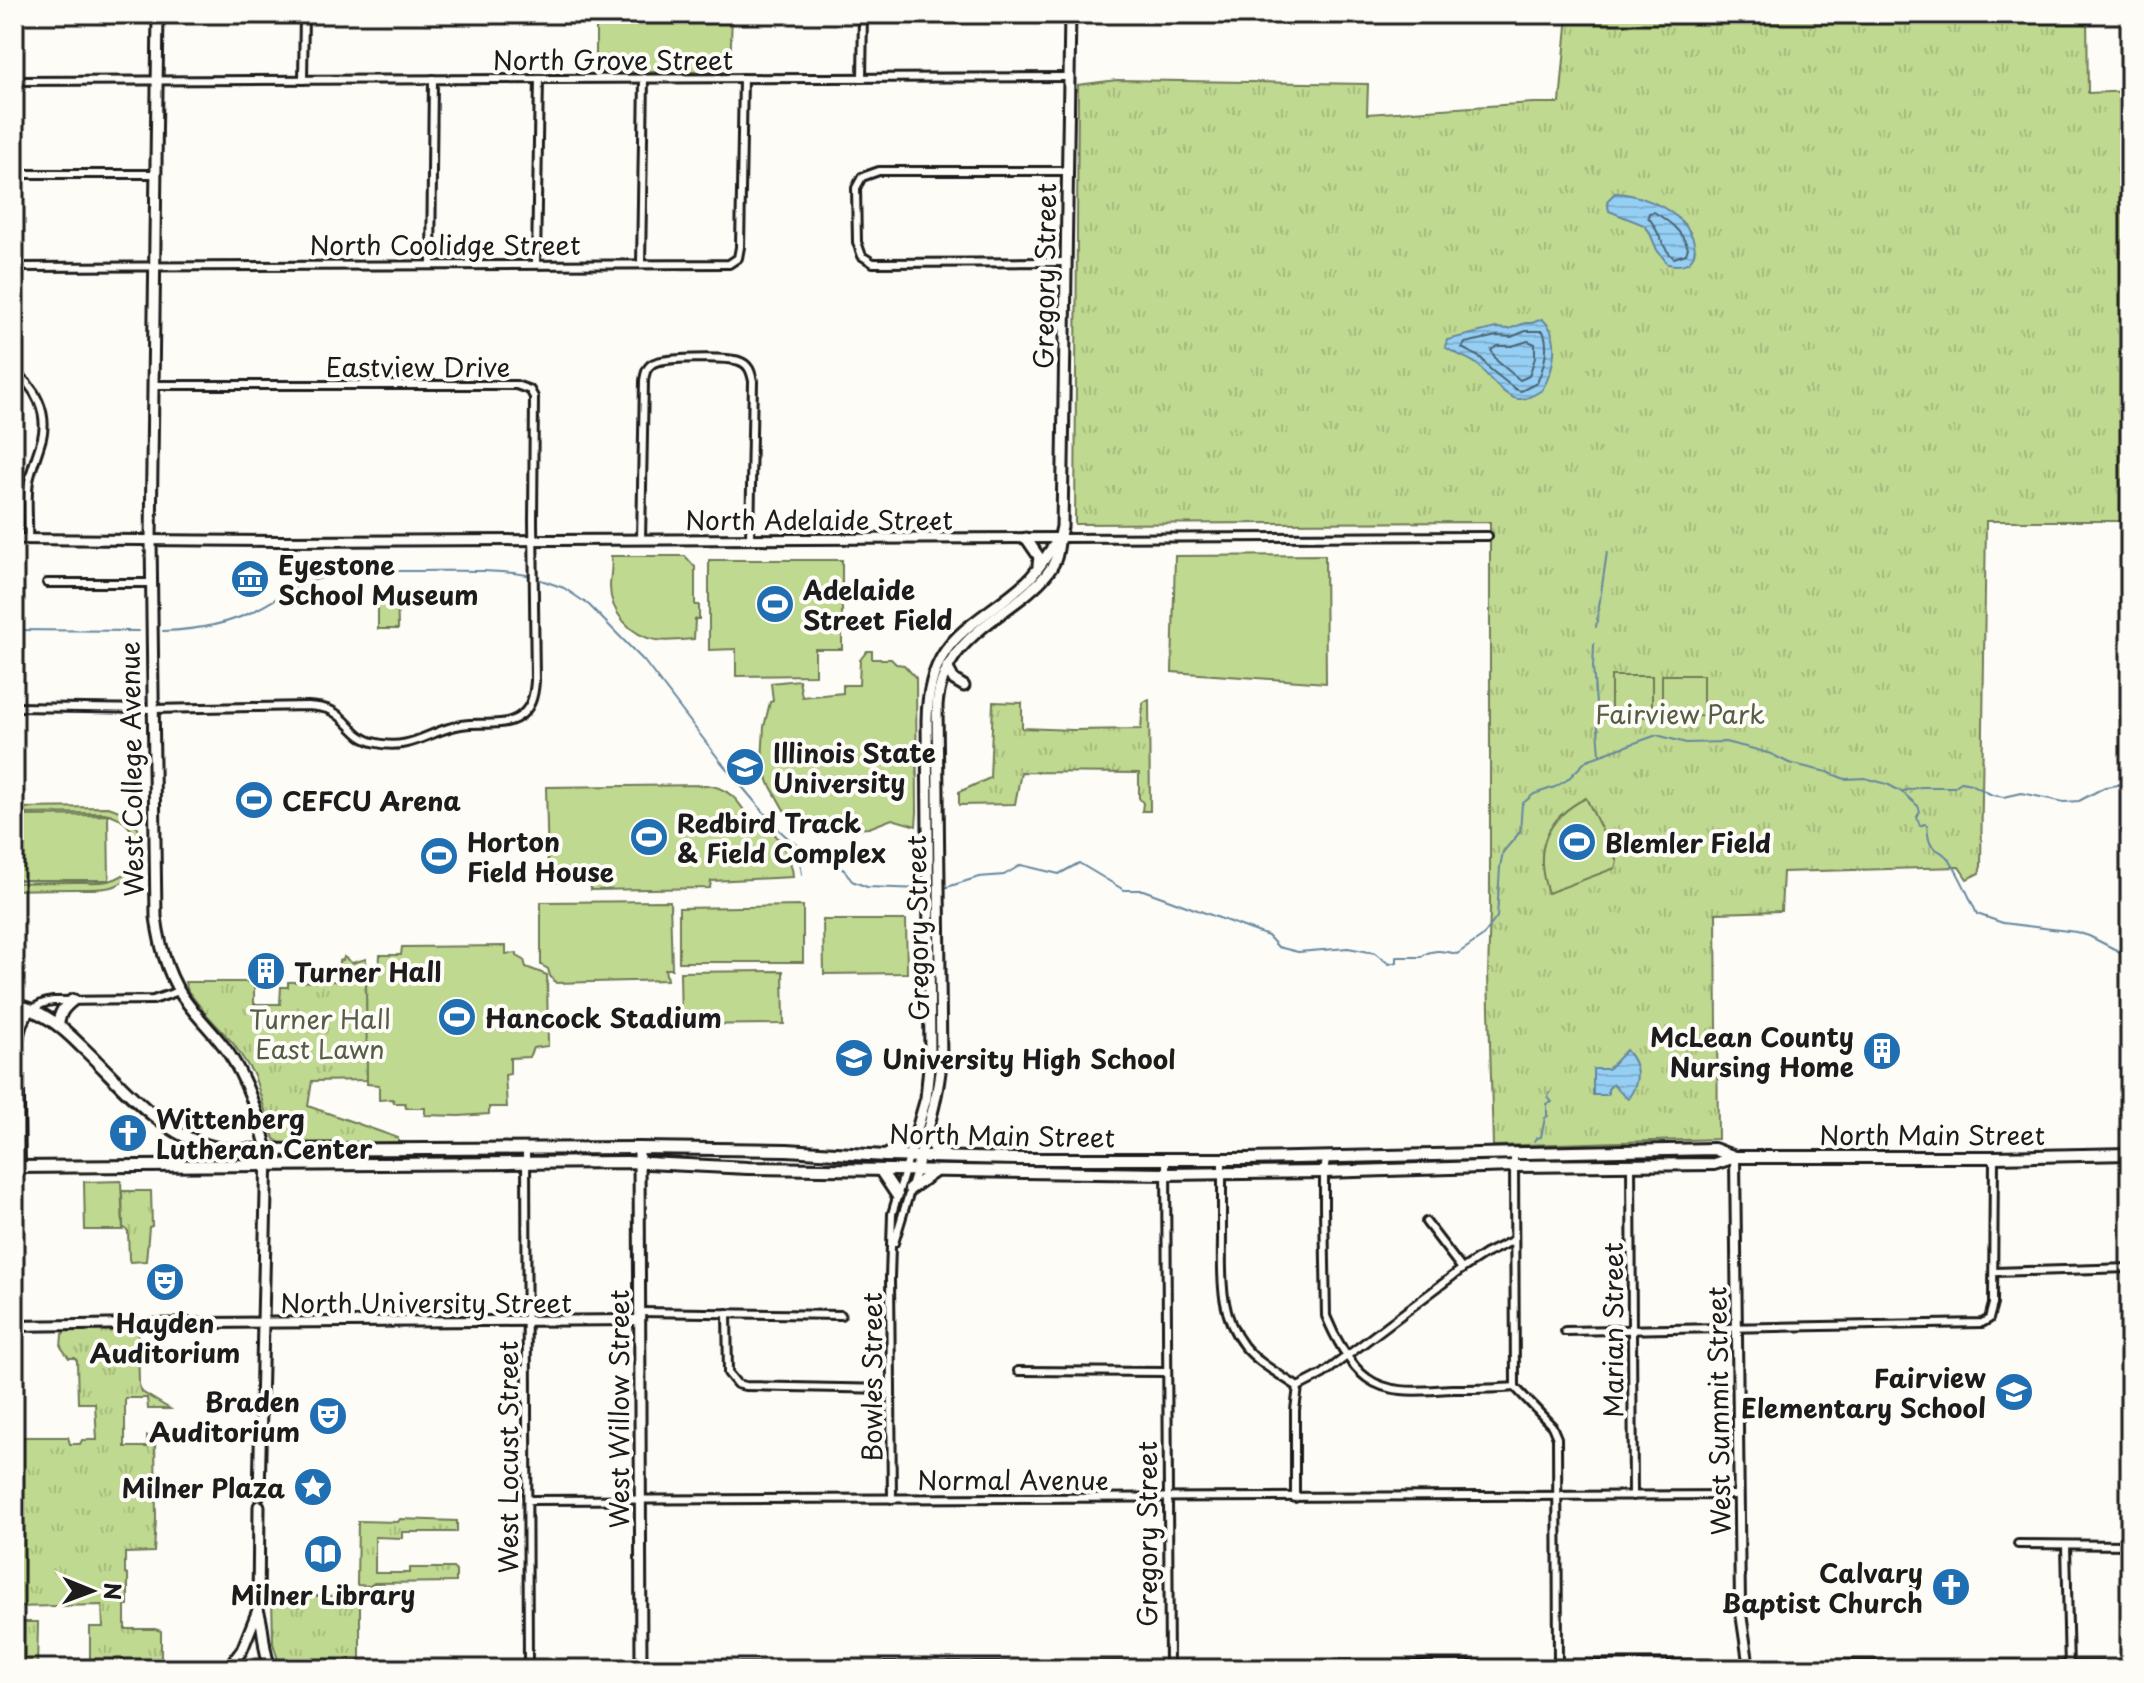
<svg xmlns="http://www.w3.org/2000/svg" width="2144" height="1683" font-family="'Playpen Sans',sans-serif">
<defs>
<pattern id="grass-tufts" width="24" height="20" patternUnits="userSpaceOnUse" patternTransform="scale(2)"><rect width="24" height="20" fill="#c0d990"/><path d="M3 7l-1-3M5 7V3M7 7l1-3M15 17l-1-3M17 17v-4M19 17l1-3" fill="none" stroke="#a4ba7c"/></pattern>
<pattern id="water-rules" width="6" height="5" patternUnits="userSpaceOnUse" patternTransform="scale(2)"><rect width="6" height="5" fill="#95cff4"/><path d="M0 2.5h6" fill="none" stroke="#80b1d1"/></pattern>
</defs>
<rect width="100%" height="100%" fill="#fdfcf7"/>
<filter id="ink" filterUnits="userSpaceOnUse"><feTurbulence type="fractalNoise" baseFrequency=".0125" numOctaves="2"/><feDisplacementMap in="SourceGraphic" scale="16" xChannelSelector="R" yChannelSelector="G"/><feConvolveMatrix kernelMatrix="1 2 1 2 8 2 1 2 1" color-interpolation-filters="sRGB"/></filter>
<g filter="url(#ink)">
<g fill="url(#grass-tufts)" stroke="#6e7a56" stroke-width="2">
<polygon points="1568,14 2087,14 2088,93 2130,91 2130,521 1986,521 1981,866 1979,873 1967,879 1959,867 1783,872 1781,911 1716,913 1718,1139 1493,1146 1488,974 1490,910 1490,522 1075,524 1078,85 1117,80 1368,84 1367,114 1533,103 1560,103"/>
<polygon points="1149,700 1150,811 1142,811 1143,803 1139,798 1139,773 1021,772 1015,804 959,805 959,792 990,778 993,702 1022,703 1022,728 1073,730 1141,729 1143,702"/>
<polygon points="344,957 352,963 366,959 368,1080 312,1081 308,1106 398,1138 398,1144 284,1145 274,1139 254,1075 233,1043 206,1014 188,991 185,982 254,982 254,1004 280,1004 281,987 288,987 288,982 339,981 339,961 343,960"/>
<polygon points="122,1191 151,1191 152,1226 149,1227 146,1261 130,1262 129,1259 128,1231 123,1227"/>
<polygon points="135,1329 138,1332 139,1385 142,1392 170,1409 148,1409 147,1398 125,1398 125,1447 147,1447 147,1436 155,1436 156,1519 154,1552 125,1553 125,1574 128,1575 128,1606 125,1606 125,1629 155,1629 161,1631 161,1658 158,1669 95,1669 90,1659 90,1627 103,1627 102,1605 14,1607 14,1437 68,1437 70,1444 80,1444 82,1440 97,1440 95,1403 78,1403 77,1361 75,1358 69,1358 61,1347 62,1335 65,1331"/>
<polygon points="400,1519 457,1521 457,1532 402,1532 402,1538 375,1537 375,1573 410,1573 410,1568 453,1568 456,1571 456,1582 374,1583 370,1586 357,1585 358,1521 398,1522"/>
<polygon points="272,1595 360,1597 360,1661 278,1660 273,1643"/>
<polygon points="14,1622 38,1622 37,1669 14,1669"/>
</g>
<g fill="#c0d990" stroke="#6e7a56" stroke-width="2">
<polygon points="596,14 732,14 730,72 596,72"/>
<polygon points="1325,555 1326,683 1172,672 1175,556"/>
<path d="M611,556H685L695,567V605H699V619H695L694,639C682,640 668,642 656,640C631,636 610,612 610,587C610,576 613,567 611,556Z"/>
<polygon points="709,560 842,560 842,649 815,649 815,675 736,676 736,649 709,650"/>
<polygon points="378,590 397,590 398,629 378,629"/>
<polygon points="867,651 872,651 872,659 891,659 896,664 904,665 916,678 917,812 916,826 892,819 869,828 833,830 813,824 784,810 769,783 762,761 764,727 770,702 773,701 771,683 799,680 802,697 843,693 843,685 859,685 860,660"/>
<polygon points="1662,675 1703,675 1703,716 1662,717"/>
<rect x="1611" y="676" width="41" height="41"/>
<path d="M706,785C729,787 742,803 750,823C755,824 760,823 764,825C778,831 793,863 793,877L711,881L710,888L591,890L590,881L555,882L554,879H537V867H548L546,787Z"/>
<path d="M1586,798L1617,861L1615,868L1548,893C1533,850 1546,818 1586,798Z"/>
<path d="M108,807C122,811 136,819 140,834C147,855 136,878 115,886C104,890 90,889 78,889C56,889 35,889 14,890V883C35,882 56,882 77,882C87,882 98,883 108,881C149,873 144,819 104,813L14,814V808Z"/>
<polygon points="108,815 109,880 14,880 14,816"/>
<polygon points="670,901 672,969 665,969 667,980 556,983 550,976 548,969 541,965 541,902"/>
<polygon points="803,906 803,962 679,962 679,908"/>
<polygon points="823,920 906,920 907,973 824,974"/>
<polygon points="506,946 506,954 517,953 517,956 524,960 526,967 547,975 548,1046 533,1048 529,1057 510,1058 510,1074 505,1075 507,1107 489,1107 489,1114 459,1116 425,1115 425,1108 406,1108 405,1103 394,1103 393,1099 379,1100 379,1085 367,1084 366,970 379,969 380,955 401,955 402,947"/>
<polygon points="783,971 784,1024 681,1025 680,972"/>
<polygon points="121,1181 123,1230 85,1230 84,1182"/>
</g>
<g fill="url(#water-rules)" stroke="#65879e" stroke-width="2">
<path d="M1615,193C1639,194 1668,206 1684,224C1701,243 1699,271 1668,264L1657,250L1649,231L1644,225L1609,211L1607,201Z"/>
<path d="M1542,319C1562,335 1554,370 1542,390C1536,394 1526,400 1518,399C1506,398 1486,375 1479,366C1472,359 1454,354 1445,347L1447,340L1496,328L1509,329L1525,323H1532Z"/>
<path d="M1626,1050C1640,1065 1640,1082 1628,1099L1613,1084L1608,1089V1095H1593V1069H1608Z"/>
</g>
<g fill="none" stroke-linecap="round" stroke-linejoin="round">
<g stroke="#4c6472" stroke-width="2">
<path d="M1654,212C1670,222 1681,230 1688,248L1686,254L1674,258C1661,248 1659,229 1648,217L1649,213Z"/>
<path d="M1526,331H1543C1550,347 1544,367 1537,383L1521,391L1515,389L1490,369L1481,358L1462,348L1465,343L1497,336L1511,337Z"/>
<polygon points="1528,341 1535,344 1535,358 1529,376 1520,380 1497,361 1491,350 1498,346 1512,346"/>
</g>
<g stroke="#65879e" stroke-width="2">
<polyline points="541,580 564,588 589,605 644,661 721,762 778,829 790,840 804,849 844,870 852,881 867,887 923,889"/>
<polyline points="1596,627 1607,552"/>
<polyline points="14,630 139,631"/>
<path d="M163,631C196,630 228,625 258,609C280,597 299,584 324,577C354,569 386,571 416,571C453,571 490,569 527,575"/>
<polyline points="1594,644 1593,667 1600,754"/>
<polyline points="1903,791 1921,787 1954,787 1961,782 1971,784 1992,795 2004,797 2022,793 2064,802 2079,801 2105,787 2130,783"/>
<polyline points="797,845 802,874"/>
<path d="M944,888L979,877L1004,875L1021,865L1059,874L1079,863L1124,890H1143L1268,936L1278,947L1298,952L1348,948L1375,953L1389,964L1397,962V957H1421C1432,948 1444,951 1457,954L1482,937L1497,917L1500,867L1503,852L1520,832L1522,804L1534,794L1555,787L1567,780L1587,760L1657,735L1686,743L1725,742L1754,749L1771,754L1789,763L1827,772L1845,779L1865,778L1887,784L1902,792L1918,806L1920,811L1917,817L1920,826L1924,824L1927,825C1929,857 1937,843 1950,861C1961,877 1969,897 1977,914L2003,923L2076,932L2089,936L2130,957"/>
<polyline points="1534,1141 1536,1138 1541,1137 1545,1118 1548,1116 1547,1115 1547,1104 1552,1102 1548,1097 1549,1093"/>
</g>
<g stroke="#1c1c1c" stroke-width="12">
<g id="minor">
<polyline points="862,78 863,14"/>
<polyline points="303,80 304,14"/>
<polyline points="14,81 1069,77"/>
<polyline points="14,174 156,174"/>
<polyline points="1066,262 873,263 862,256 857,242 856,188 862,177 879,171 1067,171"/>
<polyline points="431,264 433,79"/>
<polyline points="536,264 539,79"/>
<polyline points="641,264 644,78"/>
<polyline points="14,267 729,264 738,258 740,247 743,78"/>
<path d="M14,373C36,385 48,414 42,438C38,453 32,466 29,481C26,500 29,520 28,539"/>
<polyline points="1059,538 1488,536"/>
<path d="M641,540L644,381C645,374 646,368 652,364C661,357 727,357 739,361C749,364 751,372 753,381L750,539"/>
<polyline points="47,583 151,583"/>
<path d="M14,707L153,709L308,706C317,707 325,707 332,711C351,721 353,738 377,743C411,751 430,730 461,725C479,722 501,727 517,718C531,710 534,696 535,681L533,521L534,397L530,390L516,385H153"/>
<polyline points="526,1149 528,1669"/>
<polyline points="1166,1159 1169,1669"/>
<path d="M1222,1159C1222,1184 1222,1208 1222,1233C1222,1272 1218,1313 1244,1346C1258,1363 1279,1374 1298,1387L1295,1410V1498"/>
<path d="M1326,1159L1324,1172V1207L1326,1316C1334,1336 1350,1366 1367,1378C1391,1396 1425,1390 1453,1389C1474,1389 1494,1389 1515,1387"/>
<polyline points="1514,1159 1515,1387 1552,1426 1557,1438 1558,1666"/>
<polyline points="1631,1165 1633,1496"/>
<path d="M21,1167L19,1042C21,1021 30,1004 53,1001L153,1000L179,991"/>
<polyline points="1426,1222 1462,1269"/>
<polyline points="894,1243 916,1171"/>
<polyline points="1994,1272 2130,1268"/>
<polyline points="639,1312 841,1315"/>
<polyline points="727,1313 728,1373 737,1384 745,1386 891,1389"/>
<polyline points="1565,1331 1982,1323 1989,1319 1993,1304 1994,1157"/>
<polyline points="1018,1371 1166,1372"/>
<polyline points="1298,1387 1323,1374 1462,1269 1485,1254 1514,1240"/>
<polyline points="892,1499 890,1278 892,1214 909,1157"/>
<polyline points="528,1500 1739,1495"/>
<polyline points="2018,1544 2130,1545"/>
<polyline points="2066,1545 2069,1669"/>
</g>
</g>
<g stroke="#1c1c1c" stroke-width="14">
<g id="tertiary">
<polyline points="14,539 280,541 1059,538"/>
<polyline points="1735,1157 1740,1607 1749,1668"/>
<polyline points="14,1326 208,1323 639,1320"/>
<polyline points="557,1669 1759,1665 2130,1667"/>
</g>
</g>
<g stroke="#1c1c1c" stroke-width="15">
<g id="secondary">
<path d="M158,14L151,539L156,917C160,948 168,979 188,1004C201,1021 216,1035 228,1052C248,1082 259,1116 267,1150L259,1495"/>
<polyline points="1026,538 1039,557 1038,565"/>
<polyline points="947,667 954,680 964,686"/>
<polyline points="639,1148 641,1669"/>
<path d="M909,1157L926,1098L930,1056L927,721C928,636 972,630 1027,581C1039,570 1047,554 1057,541"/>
<path d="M916,1171C926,1134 938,1100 941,1062L937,705C942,649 983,628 1024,596C1036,586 1051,573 1056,558C1059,548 1059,537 1062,527L1070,14"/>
<path d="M258,1610C265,1630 262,1650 271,1669"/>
<polyline points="228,1669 242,1650 258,1610 259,1506"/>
</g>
</g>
<g stroke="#1c1c1c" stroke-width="16">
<g id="primary">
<path d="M14,1005C41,1009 62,1027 81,1046C126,1088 164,1142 229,1150L639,1148L787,1150L885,1156L1016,1159H1248L1714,1149L1735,1157"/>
<path d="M58,1025C60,1012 63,1008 73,1000"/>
<polyline points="928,1131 934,1148 947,1157"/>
<polyline points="887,1155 915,1138"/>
<polyline points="14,1167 627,1162 748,1168 1166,1174 1324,1172 1514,1166 1714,1164 1735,1157 1994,1157 2130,1154"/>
<polyline points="881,1171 897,1195"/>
<polyline points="910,1189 934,1172"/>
</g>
</g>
<use href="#minor" stroke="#fdfcf7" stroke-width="6"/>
<use href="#tertiary" stroke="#fdfcf7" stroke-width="8"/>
<use href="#secondary" stroke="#fdfcf7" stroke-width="9"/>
<use href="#primary" stroke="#fdfcf7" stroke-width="10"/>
</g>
</g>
<defs>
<g id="museum-disc" transform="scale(2)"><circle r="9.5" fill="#1f6fb2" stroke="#fdfcf7"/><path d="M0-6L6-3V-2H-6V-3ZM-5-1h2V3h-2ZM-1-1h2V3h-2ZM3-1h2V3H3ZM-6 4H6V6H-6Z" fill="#fff"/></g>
<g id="stadium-disc" transform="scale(2)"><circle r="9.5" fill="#1f6fb2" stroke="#fdfcf7"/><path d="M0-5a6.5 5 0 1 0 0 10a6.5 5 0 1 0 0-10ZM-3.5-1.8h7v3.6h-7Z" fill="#fff"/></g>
<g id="university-disc" transform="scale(2)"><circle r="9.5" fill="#1f6fb2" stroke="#fdfcf7"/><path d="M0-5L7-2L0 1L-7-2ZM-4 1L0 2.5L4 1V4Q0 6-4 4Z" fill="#fff"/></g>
<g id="building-disc" transform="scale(2)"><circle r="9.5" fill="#1f6fb2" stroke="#fdfcf7"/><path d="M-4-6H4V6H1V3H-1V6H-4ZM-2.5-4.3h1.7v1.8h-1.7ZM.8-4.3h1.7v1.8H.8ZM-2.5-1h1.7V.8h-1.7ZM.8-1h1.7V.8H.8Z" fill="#fff"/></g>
<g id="school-disc" transform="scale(2)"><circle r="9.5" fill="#1f6fb2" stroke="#fdfcf7"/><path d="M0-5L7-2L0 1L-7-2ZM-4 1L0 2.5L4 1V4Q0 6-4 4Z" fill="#fff"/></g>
<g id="church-disc" transform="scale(2)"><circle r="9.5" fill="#1f6fb2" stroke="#fdfcf7"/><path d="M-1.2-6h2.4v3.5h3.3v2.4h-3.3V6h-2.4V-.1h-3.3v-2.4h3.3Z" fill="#fff"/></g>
<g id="theatre-disc" transform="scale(2)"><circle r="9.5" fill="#1f6fb2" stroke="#fdfcf7"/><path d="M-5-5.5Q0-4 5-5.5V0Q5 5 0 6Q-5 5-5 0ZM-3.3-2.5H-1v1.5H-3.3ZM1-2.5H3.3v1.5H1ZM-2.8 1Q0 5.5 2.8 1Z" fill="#fff"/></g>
<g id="sight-disc" transform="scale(2)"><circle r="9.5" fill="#1f6fb2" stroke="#fdfcf7"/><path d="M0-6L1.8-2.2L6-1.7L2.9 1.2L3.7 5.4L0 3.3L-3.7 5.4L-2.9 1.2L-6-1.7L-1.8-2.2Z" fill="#fff"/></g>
<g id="library-disc" transform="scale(2)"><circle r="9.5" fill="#1f6fb2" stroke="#fdfcf7"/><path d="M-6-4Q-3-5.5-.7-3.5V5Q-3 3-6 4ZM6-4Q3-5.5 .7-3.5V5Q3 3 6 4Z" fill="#fff"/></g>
</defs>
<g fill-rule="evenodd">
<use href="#museum-disc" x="250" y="579"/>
<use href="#stadium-disc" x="775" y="604"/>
<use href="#university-disc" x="745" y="767"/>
<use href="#stadium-disc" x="254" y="800"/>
<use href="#stadium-disc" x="649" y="837"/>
<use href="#stadium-disc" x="1577" y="842"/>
<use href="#stadium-disc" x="439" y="856"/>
<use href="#building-disc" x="266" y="971"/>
<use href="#stadium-disc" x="457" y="1017"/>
<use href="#building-disc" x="1882" y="1051"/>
<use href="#school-disc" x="854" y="1058"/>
<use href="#church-disc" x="128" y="1133"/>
<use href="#theatre-disc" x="165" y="1282"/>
<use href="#school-disc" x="2014" y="1392"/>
<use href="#theatre-disc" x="328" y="1416"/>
<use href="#sight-disc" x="313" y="1487"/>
<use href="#library-disc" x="323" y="1554"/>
<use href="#church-disc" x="1951" y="1587"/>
</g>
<g text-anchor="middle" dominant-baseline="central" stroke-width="8" stroke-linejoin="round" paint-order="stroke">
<g font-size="26" fill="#1c1c1c" stroke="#fdfcf7">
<text x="613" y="59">North Grove Street</text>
<text x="445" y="244">North Coolidge Street</text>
<text transform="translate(1044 276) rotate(-89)">Gregory Street</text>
<text x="418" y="366">Eastview Drive</text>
<text x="819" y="519">North Adelaide Street</text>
<text transform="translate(131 769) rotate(-91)">West College Avenue</text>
<text transform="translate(917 928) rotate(-91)">Gregory Street</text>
<text x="1932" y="1134">North Main Street</text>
<text transform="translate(1002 1135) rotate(1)">North Main Street</text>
<text x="426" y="1302">North University Street</text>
<text transform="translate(1612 1330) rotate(-90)">Marian Street</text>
<text transform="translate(871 1377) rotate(-90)">Bowles Street</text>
<text transform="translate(618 1409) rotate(-90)">West Willow Street</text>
<text transform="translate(1718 1411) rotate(-91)">West Summit Street</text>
<text transform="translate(507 1457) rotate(-90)">West Locust Street</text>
<text x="1013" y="1479">Normal Avenue</text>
<text transform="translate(1146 1534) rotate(-90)">Gregory Street</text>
</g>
<g font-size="26" font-weight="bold" fill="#1c1c1c" stroke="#fdfcf7" text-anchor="start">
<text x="278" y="564">Eyestone<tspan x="278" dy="30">School Museum</tspan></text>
<text x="803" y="589">Adelaide<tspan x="803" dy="30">Street Field</tspan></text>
<text x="773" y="752">Illinois State<tspan x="773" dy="30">University</tspan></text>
<text x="282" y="800">CEFCU Arena</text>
<text x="677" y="822">Redbird Track<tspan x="677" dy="30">&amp; Field Complex</tspan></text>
<text x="467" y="841">Horton<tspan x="467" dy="30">Field House</tspan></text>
<text x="1605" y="842">Blemler Field</text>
<text x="294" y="971">Turner Hall</text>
<text x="485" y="1017">Hancock Stadium</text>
<text x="1854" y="1036" text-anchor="end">McLean County<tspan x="1854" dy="30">Nursing Home</tspan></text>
<text x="882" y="1058">University High School</text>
<text x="156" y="1118">Wittenberg<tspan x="156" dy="30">Lutheran Center</tspan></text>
<text x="165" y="1322" text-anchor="middle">Hayden<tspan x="165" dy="30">Auditorium</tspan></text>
<text x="1986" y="1377" text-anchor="end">Fairview<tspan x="1986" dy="30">Elementary School</tspan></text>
<text x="300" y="1401" text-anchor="end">Braden<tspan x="300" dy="30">Auditorium</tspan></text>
<text x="285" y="1487" text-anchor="end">Milner Plaza</text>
<text x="1923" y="1572" text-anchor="end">Calvary<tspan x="1923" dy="30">Baptist Church</tspan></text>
<text x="323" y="1594" text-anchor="middle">Milner Library</text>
</g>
<g font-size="26" fill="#555e45" stroke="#fdfcf7">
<text x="1680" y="713">Fairview Park</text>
<text x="320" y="1018">Turner Hall<tspan x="320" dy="30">East Lawn</tspan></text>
</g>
</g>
<rect width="2144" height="1683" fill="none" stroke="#fdfcf7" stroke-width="48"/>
<rect x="24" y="24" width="2096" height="1635" fill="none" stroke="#1c1c1c" stroke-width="3" filter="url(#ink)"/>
<g transform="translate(92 1591) rotate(91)" stroke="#fdfcf7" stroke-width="6" paint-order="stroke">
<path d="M0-6L14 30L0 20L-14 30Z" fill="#1c1c1c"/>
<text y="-12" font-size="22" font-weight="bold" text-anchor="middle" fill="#1c1c1c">N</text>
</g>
</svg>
